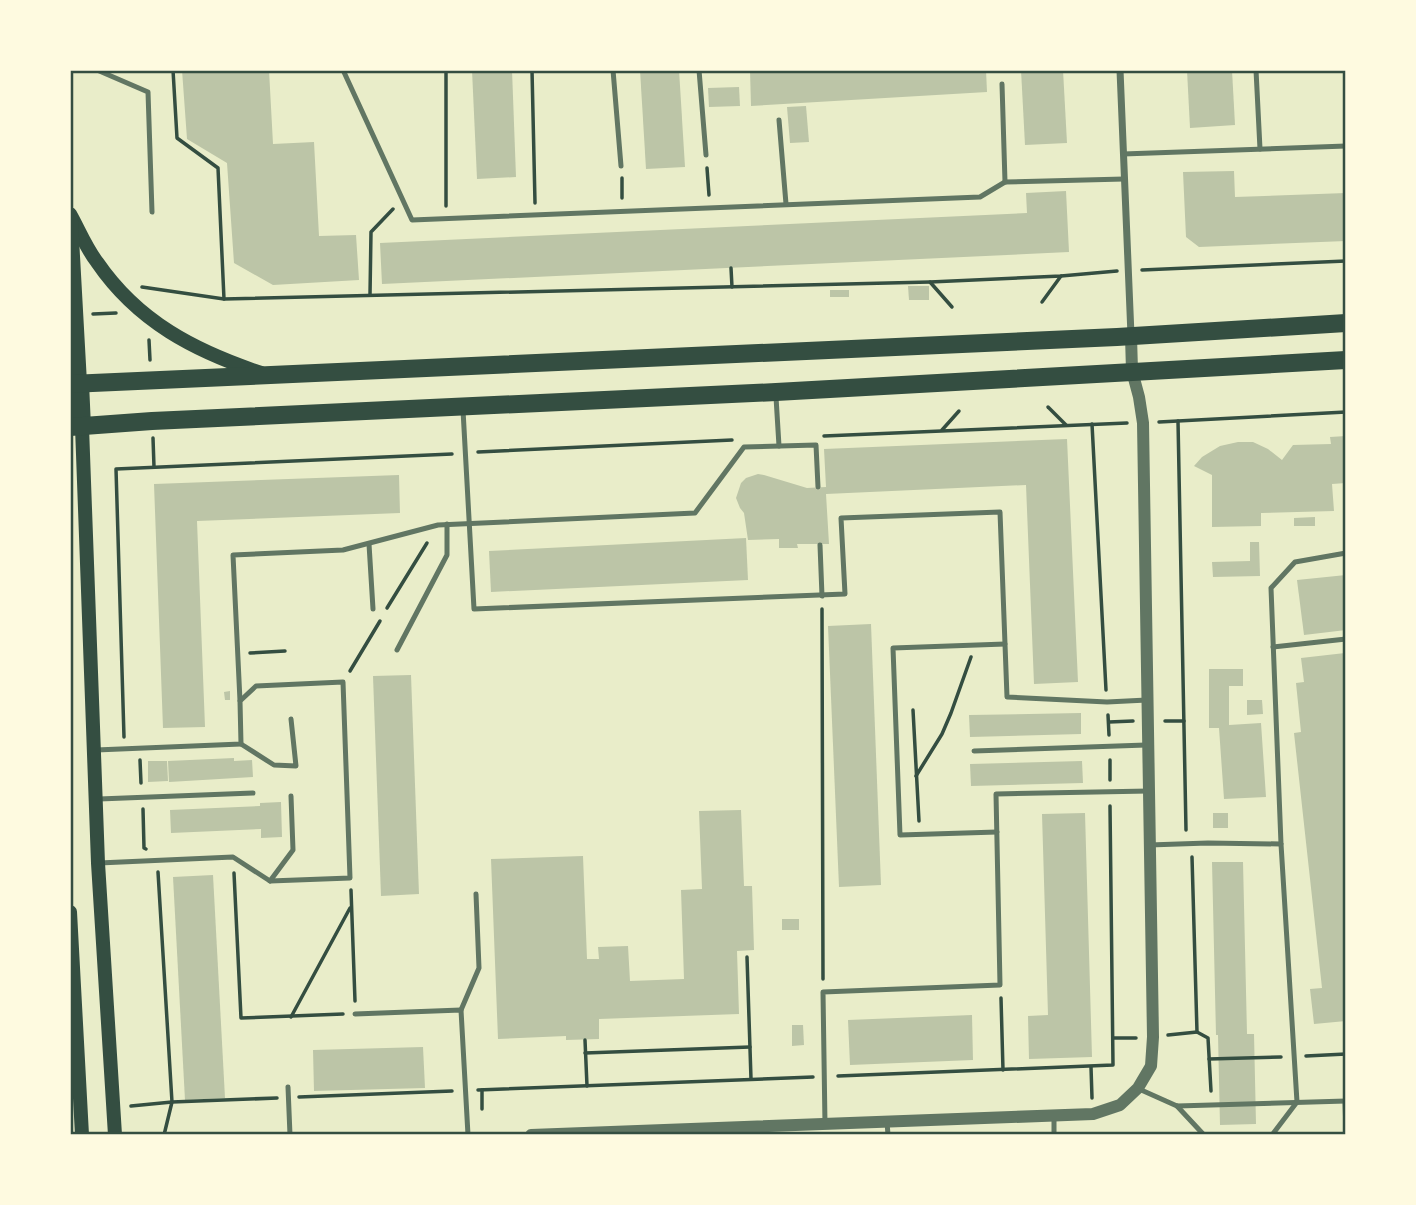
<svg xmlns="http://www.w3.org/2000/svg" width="1416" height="1205" font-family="Inter,sans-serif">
<rect width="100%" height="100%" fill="#e9edc9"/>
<g fill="#bcc5a7">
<polygon points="182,70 269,70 273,144 314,142 319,236 356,235 359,280 273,285 234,263 227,163 187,139"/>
<polygon points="472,70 512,70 516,177 477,179"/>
<polygon points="640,70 679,70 685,167 646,169"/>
<polygon points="750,70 986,70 987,92 751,106"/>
<polygon points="1021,70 1063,70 1067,143 1025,145"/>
<polygon points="1187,70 1232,70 1235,125 1190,128"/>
<polygon points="739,87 740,106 709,107 708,88"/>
<polygon points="806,106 809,142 790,143 787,107"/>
<polygon points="1234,171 1235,197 1346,193 1346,241 1199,247 1186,237 1183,172"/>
<polygon points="1066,191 1069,252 382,284 380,243 1027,213 1026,193"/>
<polygon points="908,286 929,286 929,300 909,300"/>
<rect x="830" y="290" width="19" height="7"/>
<polygon points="1346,436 1346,483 1332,484 1334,511 1261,513 1261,526 1212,527 1212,475 1194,466 1202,457 1220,446 1238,442 1253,442 1268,449 1282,460 1293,445 1331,444 1330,437"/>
<polygon points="1067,439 1078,682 1034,684 1026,485 826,494 829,544 797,544 798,548 779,548 779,539 748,540 744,513 740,508 736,498 741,483 746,478 758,474 764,475 807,488 826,487 824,449"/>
<polygon points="399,475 400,513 197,521 205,727 163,728 154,484"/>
<polygon points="1315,517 1315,526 1294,526 1294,518"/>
<polygon points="746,538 748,580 491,592 489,551"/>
<polygon points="1250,542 1259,542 1260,576 1213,577 1212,562 1250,561"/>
<polygon points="1346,575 1346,630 1304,635 1297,580"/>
<polygon points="871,624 881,885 839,887 828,626"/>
<polygon points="1345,653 1346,1021 1314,1024 1310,989 1322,988 1294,733 1301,732 1296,683 1304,682 1301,658"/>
<polygon points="1209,669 1243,669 1243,686 1229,686 1229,725 1261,723 1266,797 1224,799 1219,728 1209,728"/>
<polygon points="411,675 419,894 381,896 373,676"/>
<polygon points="230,691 230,700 225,700 224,692"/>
<polygon points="1247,700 1262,700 1263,714 1247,715"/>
<polygon points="1081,713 1081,734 970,737 969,715"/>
<polygon points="234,758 234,761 252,760 253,777 169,782 168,761"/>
<polygon points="148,761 167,761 168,781 148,782"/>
<polygon points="1082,761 1083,783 971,786 970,764"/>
<polygon points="281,802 282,837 261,838 261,829 171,833 170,810 260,806 260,803"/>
<polygon points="741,810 744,886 752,886 754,950 737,951 739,1014 599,1019 599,1039 566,1040 566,1036 498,1039 491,859 583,856 587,959 599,959 598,947 628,946 630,981 684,979 681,890 702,889 699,811"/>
<polygon points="1085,813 1092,1057 1029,1059 1028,1016 1048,1015 1042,814"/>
<rect x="1213" y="813" width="15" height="15"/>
<polygon points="1212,862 1243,862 1247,1034 1254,1034 1256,1124 1220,1125 1218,1035 1216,1035"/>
<polygon points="213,875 225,1098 185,1100 173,877"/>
<rect x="782" y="919" width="17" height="11"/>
<polygon points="972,1015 973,1060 850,1065 848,1020"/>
<polygon points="792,1025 803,1025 804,1045 792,1046"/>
<polygon points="423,1047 425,1088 314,1091 313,1050"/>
</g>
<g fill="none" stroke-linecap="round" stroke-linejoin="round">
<g stroke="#344e41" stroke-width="3.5">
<polyline points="173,70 177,138 218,168 224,299"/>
<polyline points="446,70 446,206"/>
<polyline points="532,70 535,203"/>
<polyline points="707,168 709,195"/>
<polyline points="622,178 622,198"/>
<polyline points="731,268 732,287"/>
<polyline points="1142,270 1346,261"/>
<polyline points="930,282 952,307"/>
<polyline points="142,287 224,299 930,282 1061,276 1117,271"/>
<polyline points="370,295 371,232 393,209"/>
<polyline points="1042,302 1061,276"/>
<polyline points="93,314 116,313"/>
<polyline points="149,340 150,360"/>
<polyline points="1048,407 1066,425"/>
<polyline points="1178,421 1186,830"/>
<polyline points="1159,422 1346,412"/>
<polyline points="1092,424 1106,690"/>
<polyline points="942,430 959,411"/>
<polyline points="824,436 1127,423"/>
<polyline points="153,438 154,467"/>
<polyline points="478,452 732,440"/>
<polyline points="387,608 427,543"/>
<polyline points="822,609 823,979"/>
<polyline points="250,653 285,651"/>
<polyline points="350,671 380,621"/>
<polyline points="913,710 919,821"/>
<polyline points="1108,715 1109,735"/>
<polyline points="1165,721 1184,721"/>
<polyline points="1109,722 1133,721"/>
<polyline points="124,737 116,469 452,454"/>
<polyline points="140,760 141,783"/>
<polyline points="1110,760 1110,780"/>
<polyline points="916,776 942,734 951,713 971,657"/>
<polyline points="143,809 144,848 146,849"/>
<polyline points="1192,857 1197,1032 1208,1038 1211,1091"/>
<polyline points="158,872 172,1102 164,1135"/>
<polyline points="234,873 241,1018 343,1014"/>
<polyline points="351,890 355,1001"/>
<polyline points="747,957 751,1079"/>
<polyline points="1001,998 1003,1070"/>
<polyline points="291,1017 350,908"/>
<polyline points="1168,1035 1197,1032"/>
<polyline points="1114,1038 1136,1038"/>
<polyline points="585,1040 587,1086"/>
<polyline points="585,1053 750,1047"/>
<polyline points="1306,1056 1346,1054"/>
<polyline points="1209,1059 1281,1057"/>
<polyline points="1091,1067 1092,1098"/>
<polyline points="838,1076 1113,1065 1110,806"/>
<polyline points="478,1090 813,1077"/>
<polyline points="482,1090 482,1109"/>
<polyline points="299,1097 452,1091"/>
<polyline points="131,1106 172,1102 277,1098"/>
</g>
<g stroke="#617663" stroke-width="5">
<polyline points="97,70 148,92 152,212"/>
<polyline points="343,70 412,220 980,197 1005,182 1124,179"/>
<polyline points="613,70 621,166"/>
<polyline points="699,70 706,155"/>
<polyline points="1256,70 1260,149"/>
<polyline points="1002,84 1005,182"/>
<polyline points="779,120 786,204"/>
<polyline points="1123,154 1346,146"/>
<polyline points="776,397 779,446"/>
<polyline points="463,410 474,609 845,594 841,518 1000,512 1007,697 1107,702 1147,700"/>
<polyline points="369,544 373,609"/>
<polyline points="820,545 822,596"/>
<polyline points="1273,647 1346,639"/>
<polyline points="397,650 447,555 447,524"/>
<polyline points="240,701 233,555 343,550 438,525 695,513 744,447 816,445 818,487"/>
<polyline points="241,744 274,765 296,766 291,719"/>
<polyline points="96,750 241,744 240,701 256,686 343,682 350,878 270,881 233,857 99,863"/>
<polyline points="974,751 1146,745"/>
<polyline points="99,799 253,793"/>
<polyline points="997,832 900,835 893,648 1005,644"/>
<polyline points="1149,845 1208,843 1281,844"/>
<polyline points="270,881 293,850 291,796"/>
<polyline points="461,1010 479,968 476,894"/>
<polyline points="355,1014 461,1010 468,1135"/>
<polyline points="288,1087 290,1135"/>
<polyline points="1139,1089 1177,1106 1346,1101"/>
<polyline points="1345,1101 1346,1132"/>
<polyline points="1177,1106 1204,1135"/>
<polyline points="1054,1115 1054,1135"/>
<polyline points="887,1122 888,1135"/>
<polyline points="825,1124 823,992 1000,985 996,794 1149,791"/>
<polyline points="1272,1135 1297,1102 1281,844 1271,588 1295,562 1346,553"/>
</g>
<polyline stroke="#617663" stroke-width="7" points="1120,70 1131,335"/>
<polyline stroke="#617663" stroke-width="12" points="531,1135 1093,1114 1120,1105 1138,1088 1151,1066 1153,1037 1143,423 1139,397 1132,371 1131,336"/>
<g stroke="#344e41" stroke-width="14">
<path d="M70,214C79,230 86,248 97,262C138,322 195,351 261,373"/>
<polyline points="71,220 80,383"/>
<polyline points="82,427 98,863 115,1135"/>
<polyline points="70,912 82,1135"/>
</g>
<g stroke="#344e41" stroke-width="18">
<polyline points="80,383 82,427"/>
<polyline points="70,384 1117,337 1346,323"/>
<polyline points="70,427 152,421 776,392 1346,360"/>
</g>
</g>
<rect width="1416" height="1205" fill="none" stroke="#fefae0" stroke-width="144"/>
<rect x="72" y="72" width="1272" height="1061" fill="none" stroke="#344e41" stroke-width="2.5"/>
</svg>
